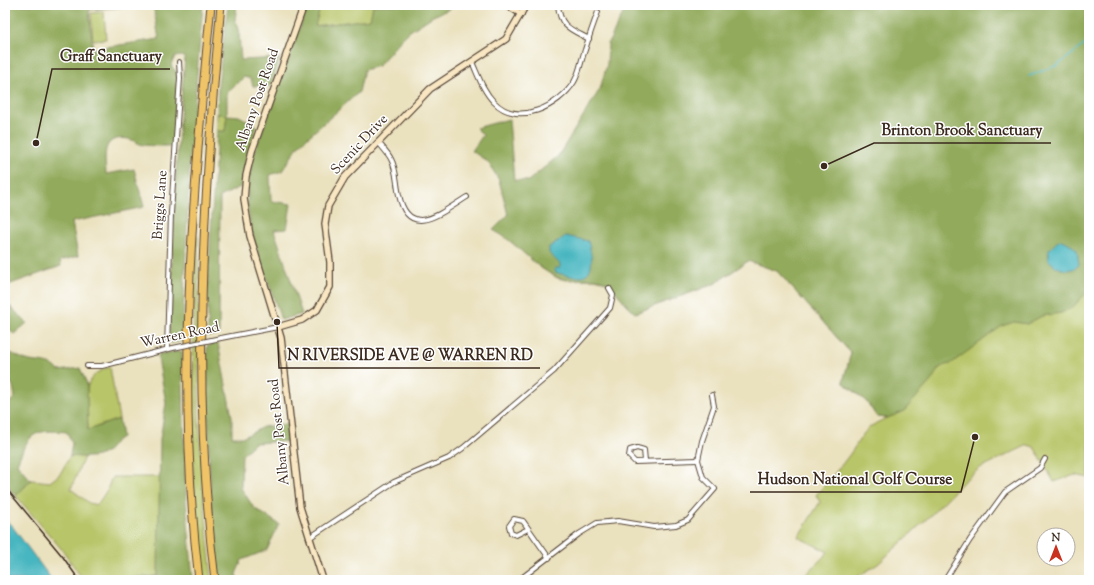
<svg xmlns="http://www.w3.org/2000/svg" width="1094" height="585" font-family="'Sorts Mill Goudy',serif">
<rect width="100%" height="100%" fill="#fff"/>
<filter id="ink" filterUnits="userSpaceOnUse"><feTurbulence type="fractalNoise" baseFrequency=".025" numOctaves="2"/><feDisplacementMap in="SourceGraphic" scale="8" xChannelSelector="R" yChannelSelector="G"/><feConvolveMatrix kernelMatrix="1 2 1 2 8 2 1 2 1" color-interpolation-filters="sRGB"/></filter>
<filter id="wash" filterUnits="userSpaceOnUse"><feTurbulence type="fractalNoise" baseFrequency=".012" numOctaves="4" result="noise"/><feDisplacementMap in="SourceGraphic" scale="16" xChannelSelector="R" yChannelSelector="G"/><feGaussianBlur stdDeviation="0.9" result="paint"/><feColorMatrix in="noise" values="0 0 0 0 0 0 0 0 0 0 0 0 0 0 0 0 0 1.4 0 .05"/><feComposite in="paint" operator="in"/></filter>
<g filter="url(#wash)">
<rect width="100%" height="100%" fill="#eae1be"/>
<g fill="#b8c567" stroke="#7a7842">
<polygon points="321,5 373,5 371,19 314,26"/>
<path d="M1089,5V478L1075,475L1054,482L1034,447L1028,445L980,468L964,481L932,514L878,564L852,580H801L828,552L798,537L820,502L816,495C827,482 840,468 850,454C864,434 863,428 887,418L877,417L867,402L843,382L851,353L777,271L748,261L714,284L635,313L607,282L594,279L566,280L557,278L541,268Z"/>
<polygon points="104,12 106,39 93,40 91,13"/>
<polygon points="217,114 227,115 225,132 217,131"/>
<polygon points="195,236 198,237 199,421 203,488 212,580 202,580 196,527 192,448"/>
<path d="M110,367L119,419L88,430C87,403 78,376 110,367Z"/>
<polygon points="70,456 84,457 71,489 89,503 97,505 107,490 112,477 160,477 158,576 83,580 64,552 16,496 31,480 50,482 60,474"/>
</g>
<g fill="#92aa5c" stroke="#666a3d">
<path d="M5,5H148L89,10L93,49L159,39L153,5H203L190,155L182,341L171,343L169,336C172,243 176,151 185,58L181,56L175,57L171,64L172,67L178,73V78L172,146C163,146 153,146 143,145C138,144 134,140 129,139C101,135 105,154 106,174L134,169L144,207L72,222L78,256L60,261L61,266L5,286Z"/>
<polygon points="228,5 237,5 235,20 239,33 241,60 280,58 271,86 253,86 251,79 244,77 227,92 227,115 239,116 257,126 246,158 240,187 220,197 219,334 208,336 208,281 217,131 225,131 227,115 217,114 218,85"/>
<path d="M308,5H321L315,26L370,19L373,5H459L433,16L407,33L378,66L364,70L359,92L299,145L282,171L270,175L271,201L291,204L287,229L274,230L302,314L281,320C271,286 251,243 248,209C246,189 250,170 255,151Z"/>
<path d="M627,5H1089V290L1072,308L1061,313L1042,316L1027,324L1014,322L1002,326L949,365L948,364L939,368L931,381L904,411L888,418L877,417L867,402L843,382L851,353L777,271L748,261L714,284L635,313C626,306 613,286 606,282C591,274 573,284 557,277C533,267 517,242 493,230L508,215L499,180L488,162L472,151L483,135L476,128L509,119L514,180L528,181L558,156L600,89L607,64L608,44Z"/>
<polygon points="5,301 27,323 14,334 5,326"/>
<path d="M218,343L232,417V437H244L263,427L288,424L290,441L255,443L242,455L241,488L254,508L279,524L267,550L242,560L236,574L238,580H220C208,503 208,424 207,346Z"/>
<polygon points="182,351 186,500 193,580 101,580 158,576 160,439 166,403 158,358 159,354"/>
<path d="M9,352C15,355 22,359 30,361C40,363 52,361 59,371L80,368L87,384L88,430L119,419L122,437C114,442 115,442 110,448C101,460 83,457 70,456L72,443L67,432C33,429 29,433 17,464L31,480L16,496L5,484V407L15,397L13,386L5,374V354Z"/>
</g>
<g fill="#47b6c0" stroke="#41706f">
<path d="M566,236L588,241C598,275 587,283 555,272V268H560V264L549,253V247Z"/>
<path d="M1061,240L1067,242L1077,250L1079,265C1069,274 1056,269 1048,259L1049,250L1057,242Z"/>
<polygon points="5,519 12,526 52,580 5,580"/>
</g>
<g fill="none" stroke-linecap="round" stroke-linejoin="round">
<polyline stroke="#47b6c0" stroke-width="1.5" points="1029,76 1058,65 1089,41"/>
</g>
</g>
<g filter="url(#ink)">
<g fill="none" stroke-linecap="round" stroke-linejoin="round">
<g stroke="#554536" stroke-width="6">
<g id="street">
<path d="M558,5C560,27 570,29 589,39"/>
<path d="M472,62C478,75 483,91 494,102C518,127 559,106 574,82C580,72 581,60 585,50C589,37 593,25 598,12"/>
<path d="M378,142C382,147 388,153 391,159C397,170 396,183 399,195C409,241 442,212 467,197"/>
<polyline points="221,338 278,327"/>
<polyline points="167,349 171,213 180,78 179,62"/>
<polyline points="87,366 102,366 173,348"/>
<polyline points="645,461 644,450 637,448 630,450 629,456 635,462 698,460"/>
<polyline points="528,529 516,535 511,533 509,526 514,519 523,521 549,558"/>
<polyline points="309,538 394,482 449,458 463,448 554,371 610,308 613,295 609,288"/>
<polyline points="519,580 579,534 597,523 618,521 654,527 676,525 688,520 715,489 703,477 698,460 702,441 714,406 712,395"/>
<polyline points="945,580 970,540 1005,492 1040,468 1045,459"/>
</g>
</g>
<g stroke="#554536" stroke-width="8">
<g id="secondary">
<polyline points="304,5 252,151 246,176 244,199 250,236 281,338 300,507 323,580"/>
<polyline points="507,5 521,14"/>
<polyline points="278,327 302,320 317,310 330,287 330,262 325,224 328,206 345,177 430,89 506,39 526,5"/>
</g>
</g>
<g stroke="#554536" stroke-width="9">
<g id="highway">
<path d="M199,580C176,389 192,196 211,5"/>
<path d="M215,580C191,389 203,196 221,5"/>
</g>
</g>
<use href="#street" stroke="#fff" stroke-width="4"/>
<use href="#secondary" stroke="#f9e7c3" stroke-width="5.5"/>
<use href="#highway" stroke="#efc469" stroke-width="7"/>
<polyline stroke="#3b2a1e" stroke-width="1.5" points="5,487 63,557 79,580"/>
<g stroke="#554536" stroke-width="6" stroke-linecap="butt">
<polyline id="street-bridge" points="173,348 221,338"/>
</g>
<use href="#street-bridge" stroke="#fff" stroke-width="4"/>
</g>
</g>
<g text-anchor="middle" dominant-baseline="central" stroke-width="3" stroke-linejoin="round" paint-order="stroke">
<g font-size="14" fill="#3b2a1e" stroke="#fff">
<text transform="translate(258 100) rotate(-71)">Albany Post Road</text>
<text transform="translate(360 145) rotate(-47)">Scenic Drive</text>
<text transform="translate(161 205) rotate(-86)">Briggs Lane</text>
<text transform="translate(180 336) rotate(-12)">Warren Road</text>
<text transform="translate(280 432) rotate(-96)">Albany Post Road</text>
</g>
</g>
<path fill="none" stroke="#3b2a1e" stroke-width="1.5" d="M36 143L52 69H170M824 166L874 143H1051M277 322L279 368H540M975 437L961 492H750"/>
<g fill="#3b2a1e" stroke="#fff" stroke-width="1.5">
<circle cx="36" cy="143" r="4"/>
<circle cx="824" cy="166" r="4"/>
<circle cx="277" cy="322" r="4"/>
<circle cx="975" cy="437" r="4"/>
</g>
<g font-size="15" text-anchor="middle" font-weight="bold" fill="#3b2a1e" stroke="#fff" stroke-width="3" stroke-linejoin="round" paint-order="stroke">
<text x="111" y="61">Graff Sanctuary</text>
<text x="962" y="135">Brinton Brook Sanctuary</text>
<text x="410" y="360">N RIVERSIDE AVE @ WARREN RD</text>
<text x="855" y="484">Hudson National Golf Course</text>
</g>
<rect width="1094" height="585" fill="none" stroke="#fff" stroke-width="20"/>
<g transform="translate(1056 547)"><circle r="19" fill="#ffffff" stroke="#b1aaa5"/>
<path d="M0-3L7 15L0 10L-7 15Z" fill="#c8321e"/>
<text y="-6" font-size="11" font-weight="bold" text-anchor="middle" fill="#3b2a1e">N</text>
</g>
</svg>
